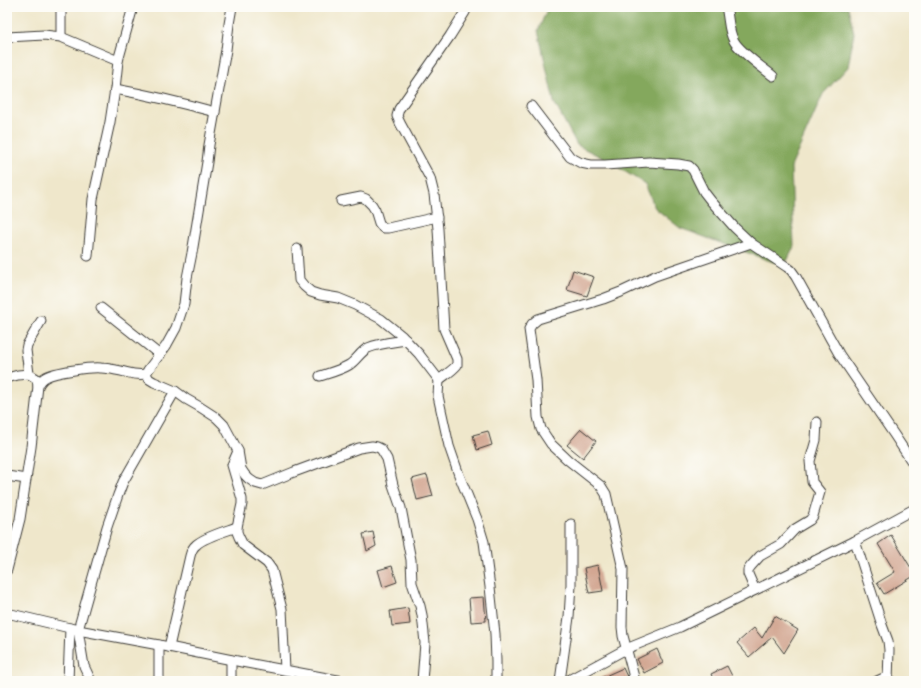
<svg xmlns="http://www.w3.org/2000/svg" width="921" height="688" font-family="'Gentium Book Plus',serif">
<rect width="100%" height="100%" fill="#fdfcf7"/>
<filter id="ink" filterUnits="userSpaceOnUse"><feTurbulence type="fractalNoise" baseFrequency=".025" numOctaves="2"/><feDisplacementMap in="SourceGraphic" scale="8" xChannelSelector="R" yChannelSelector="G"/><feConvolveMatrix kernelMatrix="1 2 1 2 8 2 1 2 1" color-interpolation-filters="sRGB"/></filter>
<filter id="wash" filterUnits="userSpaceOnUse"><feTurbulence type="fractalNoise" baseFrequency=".012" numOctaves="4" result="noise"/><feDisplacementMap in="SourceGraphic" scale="16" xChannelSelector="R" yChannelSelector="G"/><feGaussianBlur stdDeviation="0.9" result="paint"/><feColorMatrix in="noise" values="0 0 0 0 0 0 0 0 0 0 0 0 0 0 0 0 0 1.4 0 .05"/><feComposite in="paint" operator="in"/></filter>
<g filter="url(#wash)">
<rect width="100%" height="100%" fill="#efe7cb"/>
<polygon fill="#84a85d" stroke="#50623c" points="548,7 848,7 854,33 848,67 823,94 791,167 794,247 787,261 773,262 680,228 655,208 645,184 603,158 577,145 554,102 538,31"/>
<g id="blocks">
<g fill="#d0a28c">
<polygon points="573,270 594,277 587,296 567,290"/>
<polygon points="581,429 596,441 583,458 567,445"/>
<polygon points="488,431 492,445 477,450 473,435"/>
<polygon points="427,475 433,496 417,500 412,479"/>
<polygon points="373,532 376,546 367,551 363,534"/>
<polygon points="891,535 914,573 914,576 884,594 877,583 895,572 878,544"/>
<polygon points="598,565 603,591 589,593 584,568"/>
<polygon points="392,566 397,582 383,587 378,570"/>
<polygon points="484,597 486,621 471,622 469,598"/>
<polygon points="408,608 410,624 392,626 390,611"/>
<polygon points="775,616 798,630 784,653 772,637 749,657 737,643 754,628 762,638"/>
<polygon points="657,649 663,663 644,673 637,659"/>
<polygon points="727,666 733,678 726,681 714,681 711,674"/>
<polygon points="623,668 629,681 594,681"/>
</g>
</g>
</g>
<g filter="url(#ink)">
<use href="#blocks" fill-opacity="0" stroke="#3c3a36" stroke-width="1"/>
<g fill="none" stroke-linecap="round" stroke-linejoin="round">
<g stroke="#3c3a36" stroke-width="11">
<g id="minor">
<polyline points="61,7 61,37"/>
<polyline points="232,7 229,24 226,50 209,145 207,162 192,253 187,278 184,304 176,328 166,346 148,370 146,374 149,379 154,382 175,391 186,399 200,407 217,418 224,425 238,451 241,469 245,475 249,479 255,483 262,485 267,483 294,472 359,448 372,446 377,447 381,449 387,459 393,485 401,508 411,560 412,583 420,606 422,615 425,643 422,681"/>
<path d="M467,7L465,12L450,36L399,109L397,116L400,123L430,178L434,194L438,229L444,329L457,359V365C452,371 445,375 439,380L438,396L449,446L459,475L477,519L484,542L490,587L495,634L496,661V681"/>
<path d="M726,7C729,18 728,31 734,41C739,51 763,68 773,76"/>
<polyline points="7,37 44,35 61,37 118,61"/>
<path d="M115,89C149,95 182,103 215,112"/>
<polyline points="531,106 570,157 581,163 591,165 605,165 649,162 678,164 689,166 693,170 704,192 711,201 735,228 751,243 787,267 791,270 796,277 839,354 895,436 914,465"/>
<polyline points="341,201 361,197 366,199 372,205 375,210 379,223 383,228 388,228 437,217"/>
<polyline points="297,249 299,280 304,286 311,292 320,295 338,298 355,305 381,319 402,336 419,354 439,380"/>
<polyline points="88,256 93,199 110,122 115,89 118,61 133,7"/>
<polyline points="101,308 160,355"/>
<polyline points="29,374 26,350 27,345 41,321"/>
<path d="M320,376C329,373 341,370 349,365C357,360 360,352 368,348C380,343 394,342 406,340"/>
<polyline points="7,378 18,375 29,374 37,379 38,386"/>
<polyline points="238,451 232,465 242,499 242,504 237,527 237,532 239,537 243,545 267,563 272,570 282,609 285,670"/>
<polyline points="7,476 26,479"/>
<polyline points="855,541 882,625 888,641 889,650 888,681"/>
<path d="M7,570L20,519L31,447L38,386C40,382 42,379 46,377C54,372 91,367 101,368C106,368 111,369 116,370C128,372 134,376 146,374"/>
<polyline points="755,590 748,574 748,570 751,566 760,556 781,544 795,529 810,520 813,516 820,492 812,482 810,461 816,440 817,422"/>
<polyline points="7,613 78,630 159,645 242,662 343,681"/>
<path d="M169,647L190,556C191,552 192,548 196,545C204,537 226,531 237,527"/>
<polyline points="231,660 231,681"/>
<polyline points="68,681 70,628"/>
<polyline points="91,681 84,666 78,630 107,527 118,495 123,482 175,391"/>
<polyline points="159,681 159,645"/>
<polyline points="560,681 569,617 571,585 571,524"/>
<polyline points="567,681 626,649 680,627 855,541 914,509"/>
<polyline points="635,681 623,636 622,627 623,569 606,494 601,486 568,460 551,444 541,429 538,417 536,380 529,329 532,324 538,319 603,299 621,292 655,276 751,243"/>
<polyline points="877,681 888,676"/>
</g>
</g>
<use href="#minor" stroke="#fff" stroke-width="9"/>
</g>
</g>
<rect width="921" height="688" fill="none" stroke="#fdfcf7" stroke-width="24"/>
</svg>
